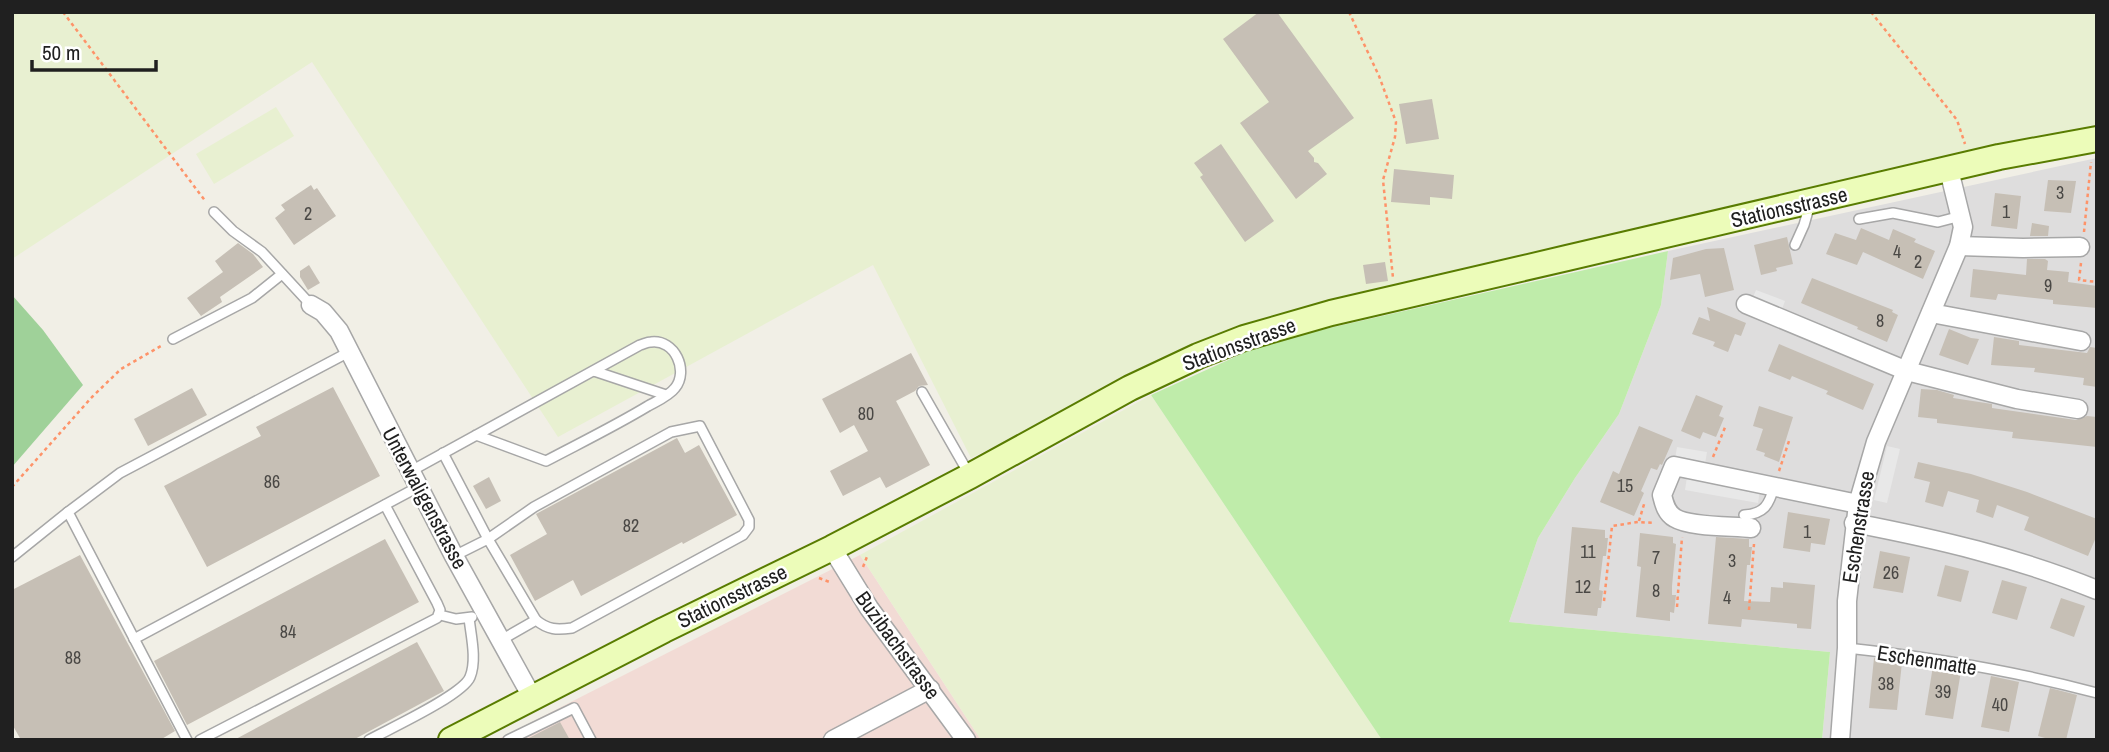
<svg xmlns="http://www.w3.org/2000/svg" width="2109" height="752" font-family="'Archivo Narrow',sans-serif">
<rect width="100%" height="100%" fill="#f1efe6"/>
<polygon fill="#dedddd" points="2097,158 2097,740 1822,740 1830,652 1509,622 1538,538 1575,478 1619,414 1661,305 1668,251"/>
<polygon fill="#f2dbd5" points="860,555 981,740 496,740"/>
<g fill="#e8f0d1">
<polygon points="12,12 2097,12 2097,137 1202,345 971,458 873,265 558,437 312,62 12,259"/>
<polygon points="276,107 294,136 214,184 196,154"/>
<polygon points="1151,395 1382,740 981,740 860,555"/>
</g>
<polygon fill="#bfecaa" points="1668,251 1661,305 1619,414 1575,478 1538,538 1509,622 1830,652 1822,740 1382,740 1151,395 1268,342"/>
<polygon fill="#9fd199" points="12,295 43,330 83,385 12,467"/>
<g fill="#e8e8e8">
<polygon points="1756,290 1785,301 1781,312 1752,300"/>
<polygon points="1887,446 1900,449 1887,503 1874,500"/>
<polygon points="1677,447 1707,452 1705,464 1675,459"/>
<polygon points="1687,477 1760,490 1758,503 1685,490"/>
</g>
<g fill="#c6bfb5">
<polygon points="1259,12 1277,12 1354,118 1308,151 1314,158 1314,162 1318,163 1327,174 1296,199 1240,123 1269,102 1223,39"/>
<polygon points="1432,99 1439,139 1406,144 1399,104"/>
<polygon points="1221,144 1274,221 1245,242 1200,177 1203,175 1194,163"/>
<polygon points="1394,169 1454,175 1452,199 1430,197 1430,205 1391,202"/>
<polygon points="2048,180 2076,181 2071,213 2044,211"/>
<polygon points="311,185 314,190 317,188 336,216 294,245 275,218 285,210 281,205"/>
<polygon points="1995,193 2021,196 2017,229 1991,226"/>
<polygon points="2032,223 2049,226 2048,236 2030,236"/>
<polygon points="1861,228 1889,240 1893,229 1916,239 1914,242 1935,251 1923,279 1863,252 1857,265 1826,254 1835,233 1856,240"/>
<polygon points="1787,237 1793,264 1776,268 1777,271 1761,275 1754,245"/>
<polygon points="238,243 253,254 263,267 220,297 222,302 201,316 187,298 223,272 215,261"/>
<polygon points="1724,248 1734,290 1705,297 1700,274 1670,280 1673,258 1706,249"/>
<polygon points="2027,259 2045,259 2048,261 2047,270 2069,272 2068,282 2097,286 2097,308 2053,304 2053,300 1998,294 1996,300 1970,297 1973,269 2026,275"/>
<polygon points="1385,262 1388,281 1366,284 1363,265"/>
<polygon points="309,265 320,283 308,290 300,277 300,271"/>
<polygon points="1812,278 1893,310 1892,312 1898,315 1887,342 1857,329 1858,327 1801,303"/>
<polygon points="1707,307 1746,323 1741,336 1735,334 1728,352 1713,346 1715,342 1692,334 1699,317 1710,321"/>
<polygon points="1949,329 1971,338 1979,339 1968,365 1939,355"/>
<polygon points="1994,337 2019,341 2019,345 2087,353 2090,347 2097,348 2097,387 2083,385 2084,378 2034,372 2035,368 1991,365"/>
<polygon points="1779,344 1874,384 1863,410 1826,394 1828,391 1792,376 1790,380 1768,371"/>
<polygon points="911,353 928,385 919,386 915,391 896,401 930,465 886,488 880,477 843,496 830,471 868,451 854,425 840,433 822,399"/>
<polygon points="333,387 380,476 207,567 164,486 261,436 256,427"/>
<polygon points="192,388 207,415 148,446 134,419"/>
<polygon points="1921,389 1937,390 1954,395 1953,398 1992,404 1992,408 2076,420 2087,416 2097,417 2097,447 2012,438 2013,432 1937,423 1937,419 1918,417"/>
<polygon points="1696,395 1723,406 1719,416 1724,418 1716,437 1703,432 1700,439 1681,431"/>
<polygon points="1759,406 1793,417 1779,462 1764,456 1765,453 1756,450 1763,429 1753,426"/>
<polygon points="1639,426 1673,440 1662,465 1660,464 1657,470 1651,468 1641,491 1644,493 1634,516 1600,502 1613,471 1619,474"/>
<polygon points="677,438 685,453 699,445 737,515 683,544 682,542 581,596 573,580 535,601 510,555 547,534 536,514"/>
<polygon points="1918,462 1971,474 2027,492 2097,519 2097,535 2088,556 2024,530 2029,517 1997,505 1993,518 1976,512 1979,500 1948,491 1943,507 1925,502 1930,482 1914,478"/>
<polygon points="489,477 501,501 486,509 473,486"/>
<polygon points="1788,512 1830,519 1825,545 1811,543 1810,552 1783,548"/>
<polygon points="1572,527 1605,530 1605,538 1608,538 1606,556 1603,556 1602,564 1599,590 1603,591 1601,608 1598,608 1597,616 1564,613"/>
<polygon points="1640,533 1673,537 1673,543 1676,544 1672,586 1672,595 1676,595 1674,613 1670,612 1670,621 1636,617 1641,567 1637,566"/>
<polygon points="1716,537 1749,539 1749,547 1752,547 1750,565 1747,565 1744,601 1770,602 1771,587 1783,588 1783,582 1815,585 1811,629 1797,628 1797,624 1742,619 1741,627 1708,624"/>
<polygon points="385,539 419,602 187,725 154,661"/>
<polygon points="1880,551 1910,557 1903,593 1873,588"/>
<polygon points="80,555 175,731 160,740 21,740 12,724 12,590"/>
<polygon points="1945,565 1969,571 1961,602 1937,596"/>
<polygon points="2002,580 2027,587 2017,620 1992,613"/>
<polygon points="2061,598 2085,606 2074,637 2050,628"/>
<polygon points="417,642 444,691 353,740 234,740"/>
<polygon points="1874,658 1902,662 1897,710 1869,708"/>
<polygon points="1933,666 1961,671 1953,719 1925,715"/>
<polygon points="1991,676 2019,682 2009,732 1981,727"/>
<polygon points="2050,688 2077,695 2066,740 2052,740 2038,736"/>
<polygon points="560,722 570,740 525,740"/>
</g>
<g fill="none" stroke-linecap="round" stroke-linejoin="round">
<g stroke="#a7a7a7" stroke-width="12">
<g id="lane">
<polyline points="214,212 233,231 262,252 311,305"/>
<polyline points="1859,219 1893,213 1938,222 1961,216"/>
<polyline points="1795,245 1804,225 1810,204"/>
<polyline points="173,339 252,298 282,274"/>
<polyline points="594,371 666,395"/>
<polyline points="922,392 969,474"/>
<path d="M443,453L488,539L534,507L671,432L700,426L749,520V527L743,535L572,628C557,630 548,630 536,620L501,640"/>
<path d="M411,471L640,345C644,344 647,342 651,342C675,339 689,371 675,388C669,396 657,401 648,406C615,426 580,443 546,461L476,435"/>
<path d="M1744,515C1764,514 1769,505 1774,487"/>
<polyline points="454,556 488,539 536,620"/>
<polyline points="12,557 68,512"/>
<polyline points="440,615 456,619 472,617"/>
<polyline points="134,639 420,486"/>
<path d="M1847,648C1931,657 2015,671 2097,693"/>
<polyline points="187,740 68,512 120,473 349,352"/>
<polyline points="200,740 437,618 440,610 437,603 385,505"/>
<path d="M369,740C389,729 463,695 470,677C477,660 471,636 469,618"/>
<polyline points="508,740 574,708 591,740"/>
</g>
</g>
<g stroke="#a7a7a7" stroke-width="21">
<g id="street">
<polyline points="1959,246 2023,248 2080,247"/>
<polyline points="1746,304 1907,371 2017,399 2078,409"/>
<polyline points="311,305 323,312 339,331 454,556 532,697"/>
<polyline points="1931,313 2081,341"/>
<path d="M1854,523C1937,539 2019,558 2097,590"/>
<path d="M1751,528C1733,526 1689,527 1675,518C1666,513 1664,503 1662,495L1674,466L1858,504"/>
<polyline points="832,548 869,608 966,740"/>
<polyline points="833,740 930,689"/>
<polyline points="1840,740 1847,648 1847,601 1858,504 1876,442 1959,246 1963,227 1949,170"/>
</g>
</g>
<g stroke="#597c01" stroke-width="28">
<polyline id="secondary" points="451,740 664,630 832,548 970,476 1130,388 1198,356 1244,338 1331,313 1567,258 1999,157 2097,139"/>
</g>
<g stroke="#fe9369" stroke-width="2.5" stroke-dasharray="3.5 3.5" stroke-linecap="butt">
<polyline points="63,12 206,202"/>
<polyline points="1349,12 1379,76 1396,122 1395,137 1383,180 1393,278"/>
<polyline points="1871,12 1957,120 1965,144"/>
<polyline points="2084,232 2091,162"/>
<polyline points="2081,263 2079,280 2097,282"/>
<polyline points="1713,457 1726,425"/>
<polyline points="1779,471 1790,438"/>
<polyline points="12,487 92,397 121,369 161,346"/>
<polyline points="1639,521 1645,501"/>
<polyline points="863,567 868,554"/>
<polyline points="819,578 832,583"/>
<polyline points="1604,601 1612,526 1638,522 1655,523"/>
<polyline points="1677,607 1682,537"/>
<polyline points="1749,610 1754,544"/>
</g>
<use href="#lane" stroke="#fff" stroke-width="9"/>
<use href="#street" stroke="#fff" stroke-width="18"/>
<use href="#secondary" stroke="#ecfcb9" stroke-width="24"/>
</g>
<g text-anchor="middle" dominant-baseline="central" stroke-width="5" stroke-linejoin="round" paint-order="stroke">
<g font-size="18" fill="#4a4845">
<text x="2060" y="192">3</text>
<text x="2006" y="211">1</text>
<text x="308" y="213">2</text>
<text x="1897" y="251">4</text>
<text x="1918" y="261">2</text>
<text x="2048" y="285">9</text>
<text x="1880" y="320">8</text>
<text x="866" y="413">80</text>
<text x="272" y="481">86</text>
<text x="1625" y="485">15</text>
<text x="631" y="525">82</text>
<text x="1807" y="531">1</text>
<text x="1588" y="551">11</text>
<text x="1656" y="557">7</text>
<text x="1732" y="560">3</text>
<text x="1891" y="572">26</text>
<text x="1583" y="586">12</text>
<text x="1656" y="590">8</text>
<text x="1727" y="597">4</text>
<text x="288" y="631">84</text>
<text x="73" y="657">88</text>
<text x="1886" y="683">38</text>
<text x="1943" y="691">39</text>
<text x="2000" y="704">40</text>
</g>
<g font-size="21" fill="#202020" stroke="#fff">
<text transform="translate(1789 207) rotate(-13)">Stationsstrasse</text>
<text transform="translate(1239 344) rotate(-20)">Stationsstrasse</text>
<text transform="translate(425 498) rotate(62)">Unterwaligenstrasse</text>
<text transform="translate(1858 527) rotate(-81)">Eschenstrasse</text>
<text transform="translate(732 596) rotate(-26)">Stationsstrasse</text>
<text transform="translate(898 645) rotate(54)">Buzibachstrasse</text>
<text transform="translate(1927 660) rotate(9)">Eschenmatte</text>
</g>
</g>
<rect width="2109" height="752" fill="none" stroke="#202020" stroke-width="28"/>
<path d="M32 60v10h124v-10" fill="none" stroke="#202020" stroke-width="3.5"/>
<text x="42" y="60" font-size="21" fill="#202020" stroke="#ffffff" stroke-width="5" paint-order="stroke">50 m</text>
</svg>
